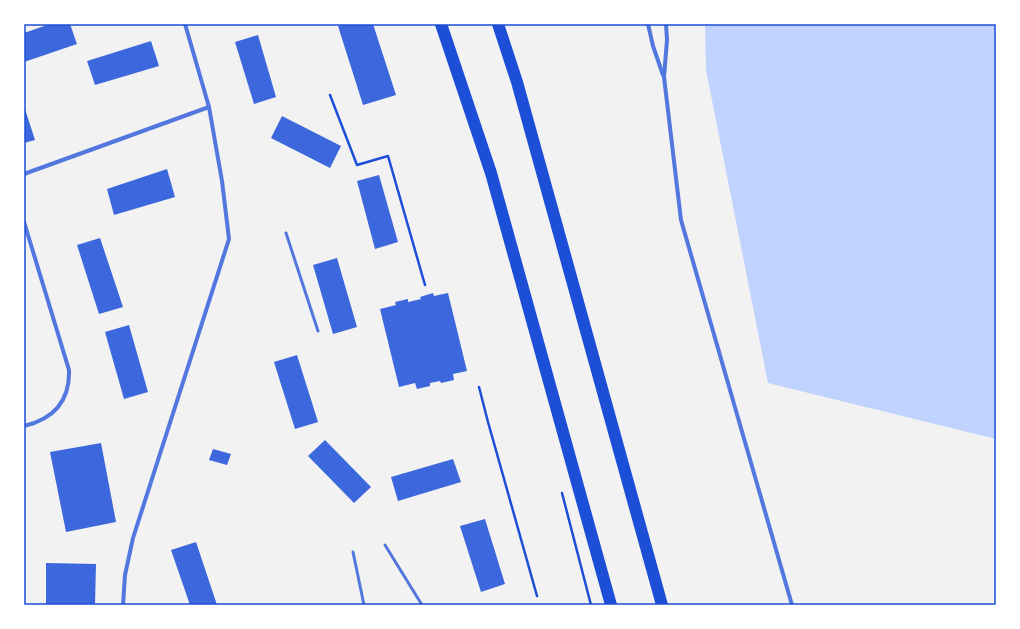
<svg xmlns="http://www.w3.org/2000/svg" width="1020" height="629" font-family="'DejaVu Sans',sans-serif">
<rect width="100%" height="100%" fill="#f2f2f2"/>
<polygon fill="#bfd3fe" points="705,24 996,24 996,439 768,383 706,70"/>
<g fill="#3d67dc">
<polygon points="50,24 70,24 77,44 24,62 24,33"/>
<polygon points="345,24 373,24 396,95 363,105 338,26"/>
<polygon points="258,35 276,97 254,104 235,42"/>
<polygon points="151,41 159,66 95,85 87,61"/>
<polygon points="24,106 35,140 24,143"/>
<polygon points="282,116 341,146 330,168 271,138"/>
<polygon points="167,169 175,197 114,215 107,189"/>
<polygon points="379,175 398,242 375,249 357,181"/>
<polygon points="100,238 123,307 99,314 77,245"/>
<polygon points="337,258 357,327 333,334 313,265"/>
<polygon points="433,293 434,296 448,293 467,371 453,374 454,380 441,383 440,381 430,383 430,386 417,389 415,383 399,387 380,309 396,305 395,302 408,299 408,302 421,299 420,297"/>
<polygon points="129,325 148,392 124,399 105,332"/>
<polygon points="297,355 318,422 295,429 274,362"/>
<polygon points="325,440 371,487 354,503 308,456"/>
<polygon points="101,443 116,522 66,532 50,452"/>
<polygon points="213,449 231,454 227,465 209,460"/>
<polygon points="453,459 461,482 398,501 391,477"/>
<polygon points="485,519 505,584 481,592 460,526"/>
<polygon points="196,542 217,605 190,605 171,550"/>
<polygon points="46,563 96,564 95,605 46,605"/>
</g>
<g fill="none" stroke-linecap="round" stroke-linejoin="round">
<g stroke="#1d4ed8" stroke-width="2.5">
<polyline points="330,95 357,165 388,156 425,285"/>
<polyline points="479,387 488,422 537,596"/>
<polyline points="562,493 591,605"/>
</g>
<g stroke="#5277de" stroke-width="3">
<polyline points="286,233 318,331"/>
<polyline points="385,545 422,605"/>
<polyline points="353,552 364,605"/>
</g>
<g stroke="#5277de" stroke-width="4">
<polyline points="648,24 653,46 663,75"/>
<polyline points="666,24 667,40 664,77 681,220 792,605"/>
<polyline points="24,174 209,107"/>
<path d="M24,222L69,370C70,401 53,419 24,426"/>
<polyline points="123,605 125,575 133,538 229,239 222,181 209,107 185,24"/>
</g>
<g stroke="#1d4ed8" stroke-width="12">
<polyline points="441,24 491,173 611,605"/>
<polyline points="498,24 517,82 662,605"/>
</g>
</g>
<rect width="1020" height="629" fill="none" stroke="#ffffff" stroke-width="50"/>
<rect x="25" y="25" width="970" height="579" fill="none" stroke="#1d4ed8" stroke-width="1.5"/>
</svg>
